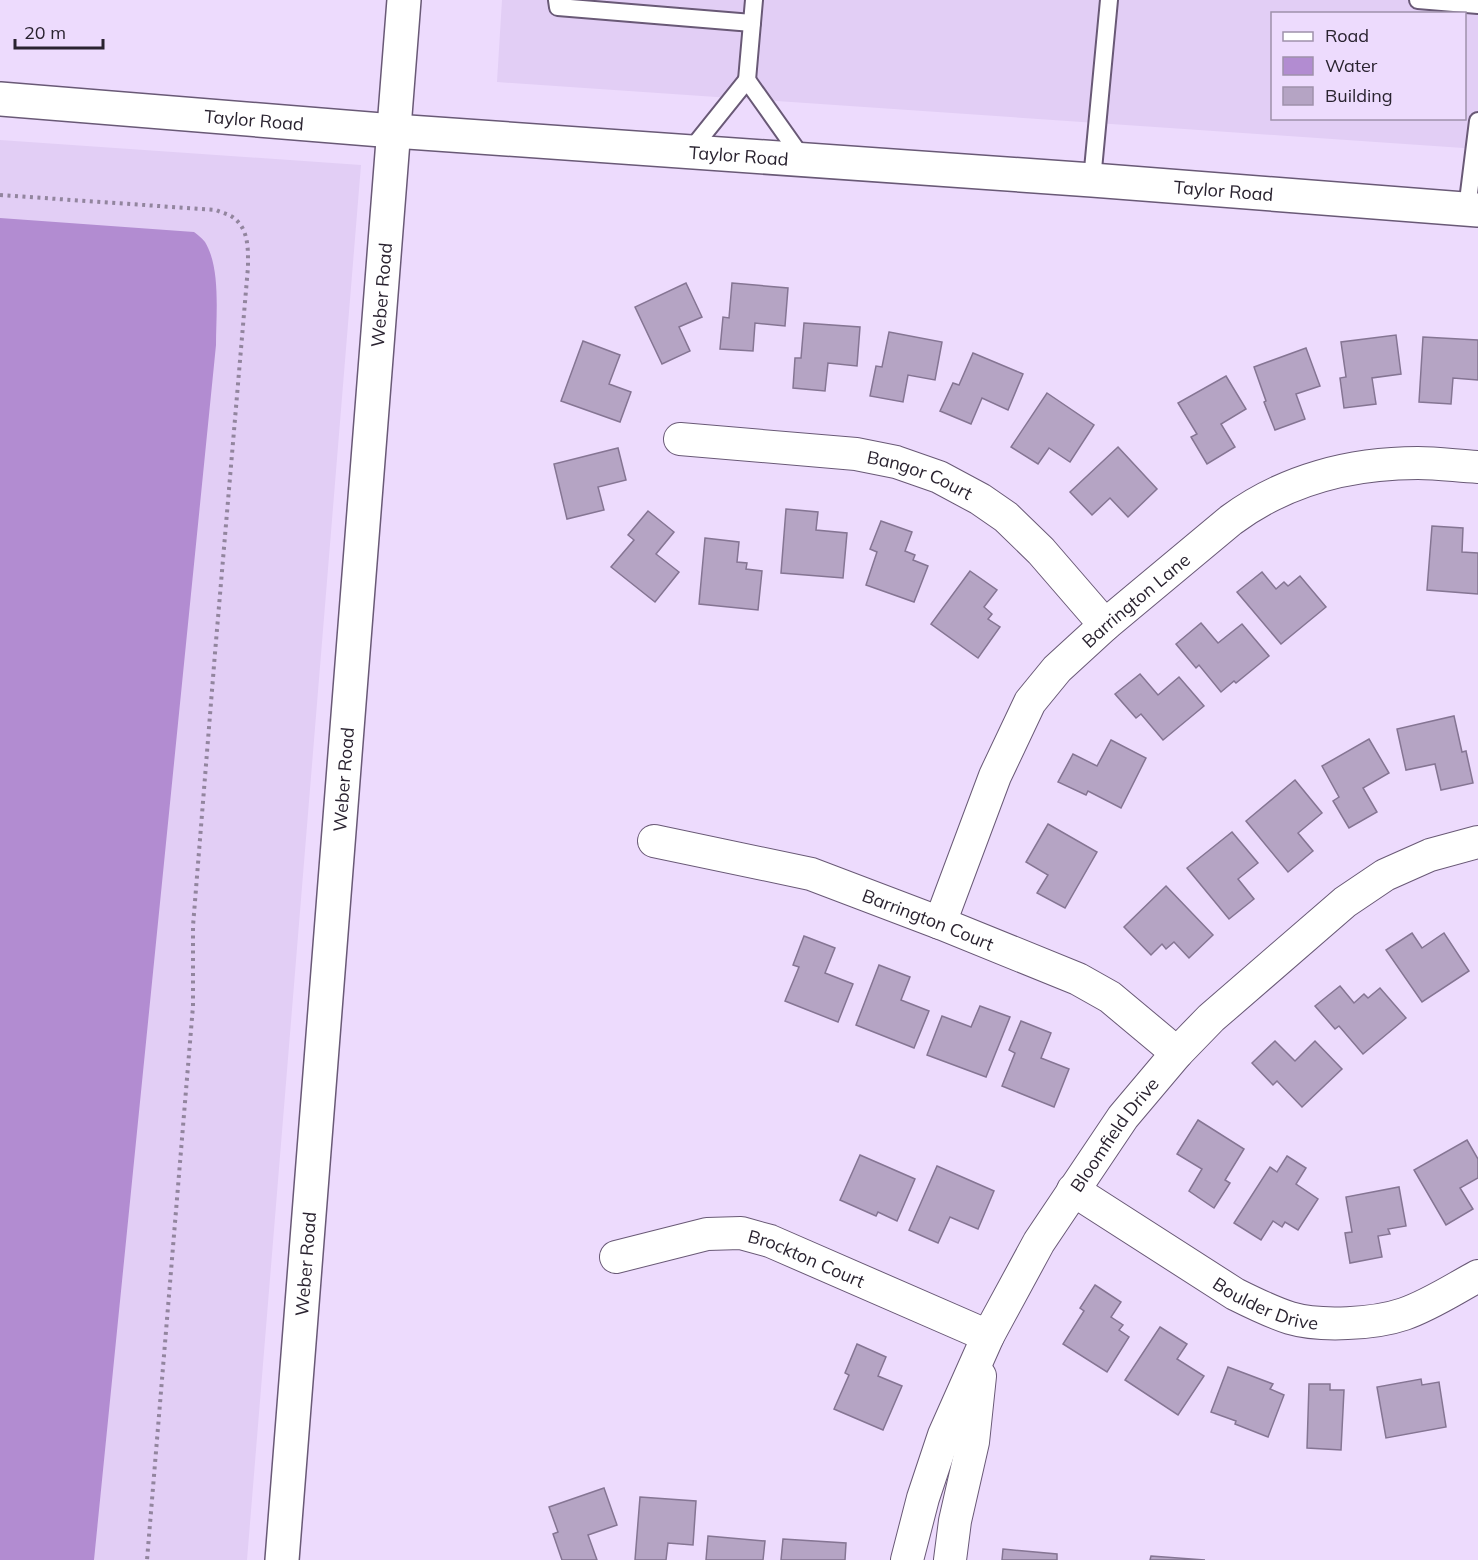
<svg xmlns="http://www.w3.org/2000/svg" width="1478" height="1560" font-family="Mulish,sans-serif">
<rect width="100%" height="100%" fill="#eddbfd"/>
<g fill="#e2cef5" fill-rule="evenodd">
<path d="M502,0H1478V149L497,82ZM1272,14H1464V118H1272Z"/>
<polygon points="0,140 361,165 247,1560 0,1560"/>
</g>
<path fill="#b28cd1" d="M0,218L194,232C198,235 202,238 205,242C221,268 216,315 216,345L94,1560H0Z"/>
<g fill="#b5a4c4" stroke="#857593" stroke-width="1.5">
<polygon points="686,283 702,317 679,327 690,351 662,364 635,307"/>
<polygon points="732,283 788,288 785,326 755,323 753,351 720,349 723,317 729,318"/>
<polygon points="804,323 860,327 857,366 828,363 825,391 793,388 795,358 801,358"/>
<polygon points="889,332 942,342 935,380 908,375 903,402 870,396 876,366 882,367"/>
<polygon points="1396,335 1401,374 1372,378 1376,404 1344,408 1340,378 1346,377 1341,342"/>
<polygon points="1423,337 1478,340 1478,380 1453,378 1451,404 1419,402"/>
<polygon points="583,341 620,355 609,384 631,392 620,422 561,401"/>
<polygon points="1306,348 1320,386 1296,394 1305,419 1275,430 1264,402 1266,401 1254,367"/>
<polygon points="973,353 1023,374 1008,410 982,398 971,424 940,411 953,383 959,385"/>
<polygon points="1226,376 1246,409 1221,424 1235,447 1207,464 1191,437 1197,434 1178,403"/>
<polygon points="1047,393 1094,425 1070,462 1049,448 1038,464 1011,447"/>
<polygon points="1118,447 1157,489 1128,517 1110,498 1092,515 1070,492"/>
<polygon points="618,448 626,480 598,487 604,510 567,519 554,464"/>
<polygon points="786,509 818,512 816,530 847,533 843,578 781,573"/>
<polygon points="648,511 674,532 656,554 679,572 655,602 611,567 634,540 628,535"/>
<polygon points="881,521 912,532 905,551 915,555 913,560 928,566 914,602 866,585 877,552 870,549"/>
<polygon points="1432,526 1463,528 1462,552 1478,553 1478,594 1427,590"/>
<polygon points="705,538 739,542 737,562 747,563 746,569 762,571 758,610 699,604"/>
<polygon points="970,571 997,590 984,607 992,614 988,619 1000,627 978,658 931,624"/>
<polygon points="1262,572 1276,589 1284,582 1288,586 1300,576 1326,607 1281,644 1237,592"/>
<polygon points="1201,623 1218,643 1242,624 1269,656 1236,683 1234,681 1221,692 1199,665 1196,668 1176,644"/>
<polygon points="1140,674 1158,695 1179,677 1204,706 1163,740 1141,714 1136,718 1115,694"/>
<polygon points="1454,716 1462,752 1466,751 1473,783 1441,790 1435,764 1406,770 1397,729"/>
<polygon points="1369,739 1389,773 1363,788 1377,812 1349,828 1333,801 1339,797 1322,766"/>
<polygon points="1111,740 1146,758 1121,808 1088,791 1086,795 1058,782 1073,754 1097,766"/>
<polygon points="1295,780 1322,813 1298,833 1313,851 1288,872 1246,821"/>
<polygon points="1048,824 1097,852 1065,908 1037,893 1048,875 1026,862"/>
<polygon points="1232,832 1258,863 1238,879 1254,899 1229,919 1187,868"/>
<polygon points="1166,886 1213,935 1189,958 1174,942 1166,949 1162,944 1151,955 1124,927"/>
<polygon points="1412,933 1422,948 1444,933 1469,971 1422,1002 1386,950"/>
<polygon points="804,936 835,948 825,973 853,984 838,1022 785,1001 799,967 793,965"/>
<polygon points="879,965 910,977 901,1000 929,1011 914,1048 856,1025"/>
<polygon points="1340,986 1354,1003 1364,994 1368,998 1380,988 1406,1018 1363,1054 1339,1026 1335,1029 1315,1006"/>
<polygon points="980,1006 1010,1017 986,1077 927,1055 942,1016 971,1027"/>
<polygon points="1021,1021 1051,1033 1041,1058 1069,1069 1054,1107 1002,1086 1015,1053 1009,1050"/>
<polygon points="1275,1041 1295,1061 1315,1041 1342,1069 1302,1107 1277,1081 1273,1085 1252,1063"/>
<polygon points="1198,1120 1244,1149 1225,1180 1230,1183 1214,1208 1189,1191 1202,1169 1177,1154"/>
<polygon points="1467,1140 1478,1159 1478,1178 1460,1188 1473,1209 1446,1225 1414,1170"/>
<polygon points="860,1155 915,1179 897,1221 878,1212 876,1216 840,1200"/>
<polygon points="1287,1156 1306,1168 1296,1184 1318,1199 1298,1230 1285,1222 1282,1227 1273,1221 1261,1240 1234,1223 1270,1167 1277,1172"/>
<polygon points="937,1166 994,1191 978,1229 950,1217 938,1243 909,1230"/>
<polygon points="1399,1187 1406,1226 1388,1229 1390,1234 1378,1236 1382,1257 1350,1263 1345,1233 1352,1232 1346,1197"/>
<polygon points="1095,1285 1121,1302 1111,1317 1123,1325 1119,1330 1129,1337 1107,1372 1063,1344 1084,1311 1080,1308"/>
<polygon points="1160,1327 1187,1344 1177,1359 1204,1376 1178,1415 1125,1380"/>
<polygon points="857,1344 886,1357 878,1376 902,1386 883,1430 834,1409 849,1375 845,1373"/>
<polygon points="1228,1367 1273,1384 1270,1389 1284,1395 1268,1437 1235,1424 1236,1421 1211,1412"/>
<polygon points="1421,1379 1422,1385 1439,1382 1446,1427 1386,1438 1377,1387"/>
<polygon points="1309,1384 1330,1384 1330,1390 1344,1390 1341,1450 1307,1448"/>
<polygon points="604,1488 617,1525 588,1535 597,1560 562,1560 553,1534 558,1532 549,1507"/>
<polygon points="640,1497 696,1501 693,1545 668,1543 666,1560 635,1560"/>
<polygon points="708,1536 765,1541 763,1560 706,1560"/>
<polygon points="783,1539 846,1543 845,1560 781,1560"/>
<polygon points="1003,1549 1057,1554 1057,1560 1002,1560"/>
<polygon points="1151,1556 1205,1560 1150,1560"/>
</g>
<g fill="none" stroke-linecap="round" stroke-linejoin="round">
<g stroke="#695976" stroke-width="20">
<g id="lane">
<polyline points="557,0 558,7 752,23"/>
<polyline points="1418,0 1478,5"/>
<polyline points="747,80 754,0"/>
<polyline points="690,151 747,80 803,159"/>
<polyline points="1092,180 1109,0"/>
<polyline points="1467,209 1478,121"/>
</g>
</g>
<g stroke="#695976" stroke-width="34">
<g id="street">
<path id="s1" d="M680,439L856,454L896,462L939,477L980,499L1006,517L1041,551L1105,625"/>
<path id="s2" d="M654,841L811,874L940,923L1078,979L1110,997L1177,1053"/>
<path id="s3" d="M940,923L995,776L1030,702L1057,669L1105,625L1231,520C1285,480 1351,463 1418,463C1438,463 1458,466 1478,467"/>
<path id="s4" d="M1073,1190L1235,1294C1253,1303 1271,1312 1290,1318C1320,1327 1375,1324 1404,1314C1430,1305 1454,1289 1478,1276"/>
<path id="s5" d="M616,1257L707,1234L741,1233L770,1241L988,1336"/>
<path id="s6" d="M907,1560L923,1498L944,1435L988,1336L1039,1242L1123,1117L1177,1053L1211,1018L1345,902L1385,875L1430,855L1478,842"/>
<polyline points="950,1560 955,1521 973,1442 980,1376"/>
</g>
</g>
<g stroke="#695976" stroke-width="36">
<g id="secondary">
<path id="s7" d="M0,99L394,131L1092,180L1478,210"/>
<path id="s8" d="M282,1560L404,0"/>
</g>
</g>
<path stroke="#92859e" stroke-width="4" stroke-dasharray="3 4.5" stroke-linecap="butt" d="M0,195L216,210C222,213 229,214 234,218C249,230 248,249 248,267L215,653L193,926V1006L147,1560"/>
<use href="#lane" stroke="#fff" stroke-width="16"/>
<use href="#street" stroke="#fff" stroke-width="32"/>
<use href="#secondary" stroke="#fff" stroke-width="33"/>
</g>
<g text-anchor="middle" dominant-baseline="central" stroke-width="4.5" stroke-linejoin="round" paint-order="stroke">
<g font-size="18" fill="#2a2330" stroke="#eddbfd">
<text stroke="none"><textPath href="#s7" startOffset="255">Taylor Road</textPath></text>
<text stroke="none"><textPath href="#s7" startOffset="741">Taylor Road</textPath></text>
<text stroke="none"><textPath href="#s7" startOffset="1227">Taylor Road</textPath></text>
<text stroke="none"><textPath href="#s8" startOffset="1269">Weber Road</textPath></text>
<text stroke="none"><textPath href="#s1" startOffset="244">Bangor Court</textPath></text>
<text stroke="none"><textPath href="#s3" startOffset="386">Barrington Lane</textPath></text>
<text stroke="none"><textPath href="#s8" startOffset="783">Weber Road</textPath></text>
<text stroke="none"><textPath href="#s2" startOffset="286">Barrington Court</textPath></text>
<text stroke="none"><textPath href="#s6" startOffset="477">Bloomfield Drive</textPath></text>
<text stroke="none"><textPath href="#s5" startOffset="198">Brockton Court</textPath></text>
<text stroke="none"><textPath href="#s8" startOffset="297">Weber Road</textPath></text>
<text stroke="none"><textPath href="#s4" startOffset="225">Boulder Drive</textPath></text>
</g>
</g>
<rect x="1271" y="12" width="195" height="108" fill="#eddbfd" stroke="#9f91ab" stroke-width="1.5"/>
<rect x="1283" y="32" width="30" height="9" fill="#ffffff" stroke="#9f91ab" stroke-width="1.5"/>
<text x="1325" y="42" font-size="18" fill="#2a2330">Road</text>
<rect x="1283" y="57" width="30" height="18" fill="#b28cd1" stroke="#9f91ab" stroke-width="1.5"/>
<text x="1325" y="72" font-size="18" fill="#2a2330">Water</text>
<rect x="1283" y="87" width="30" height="18" fill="#b5a4c4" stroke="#9f91ab" stroke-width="1.5"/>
<text x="1325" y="102" font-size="18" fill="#2a2330">Building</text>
<path d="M15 39v9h88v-9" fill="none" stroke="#2a2330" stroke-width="3"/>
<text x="24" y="39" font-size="18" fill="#2a2330" stroke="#eddbfd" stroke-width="4.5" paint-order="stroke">20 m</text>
</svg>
